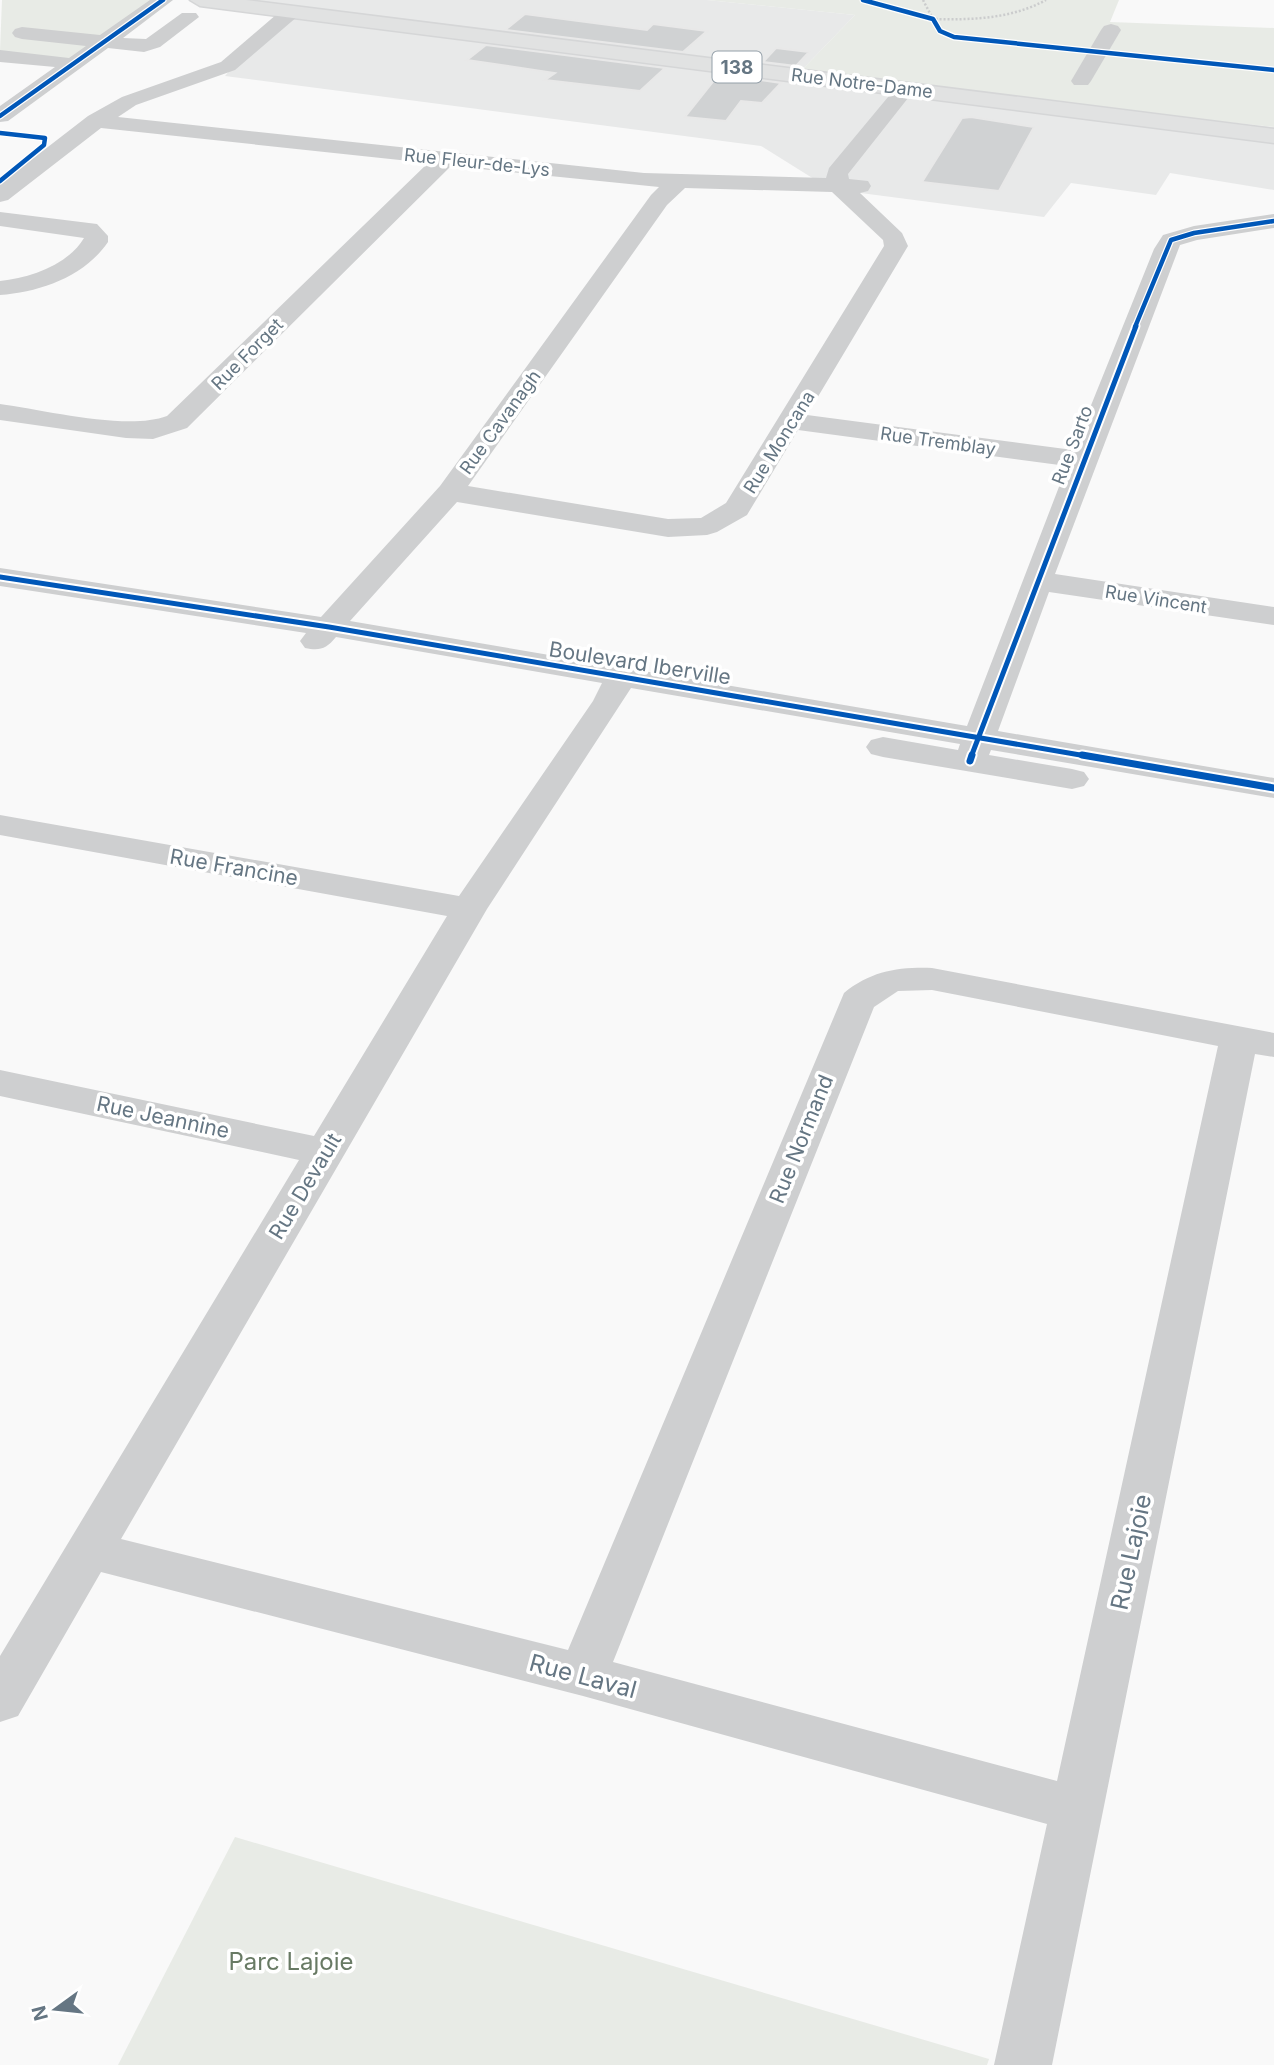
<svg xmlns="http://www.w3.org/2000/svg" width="1274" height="2065" font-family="Inter,sans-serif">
<rect width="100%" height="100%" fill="#f9f9f9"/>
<polygon fill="#e8e9e9" points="259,0 707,0 855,15 799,73 1053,105 1274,127 1274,190 1170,173 1156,195 1071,183 1044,217 830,189 761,146 225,76 276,16 255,3"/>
<g fill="#e8ebe6">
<polygon points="2,0 154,0 69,59 0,51"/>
<polygon points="707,0 1119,0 1110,22 1274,28 1274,127 933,92 798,74 855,15"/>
<polygon points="235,1837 989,2059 987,2065 118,2065"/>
</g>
<g fill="#d0d2d3" stroke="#e8e8e8" stroke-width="2">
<polygon points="525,14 647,30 653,24 707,31 683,52 505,30"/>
<polygon points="486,45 665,68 640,91 545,80 555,73 467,60"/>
<polygon points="776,48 809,52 796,66 763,62"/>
<polygon points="716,78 745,81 747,78 781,83 762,103 741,101 726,121 685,117"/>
<polygon points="971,117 1034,127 999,191 922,182 962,118"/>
</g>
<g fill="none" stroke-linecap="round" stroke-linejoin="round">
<g stroke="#d5d6d7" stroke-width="3">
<polygon id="major" points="190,0 246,0 1274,129 1274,143 200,6"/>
</g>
<g stroke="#cbcccd" stroke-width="2.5" stroke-dasharray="2 2" stroke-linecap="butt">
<polyline points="863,0 933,19 940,31 954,37 1072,48"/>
<path d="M923,0L933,19C972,20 1011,19 1046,0"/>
<polyline points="1126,54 1274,70"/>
</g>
<g fill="#cecfd0" fill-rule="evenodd">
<polygon points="150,0 173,0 123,38 146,39 182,13 196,13 199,17 160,47 144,52 108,48 8,121 0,122 0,106 55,67 0,62 0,50 69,58 86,46 22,39 15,37 12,33 15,29 22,27 100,35"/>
<path d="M291,6L301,12L298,16L235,70L136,105L118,117L644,173L826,178L829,168L898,85H912L915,89L912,93L848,174L849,179L868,181L871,186L868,191L860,193L902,233L908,246L807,415L1073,450L1154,249L1163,235L1194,226L1274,214V228L1197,240L1180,245L1055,574L1274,607V625L1049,592L998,731L1274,778V798L991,750L989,755L1072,769L1084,772L1089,779L1084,786L1072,789L883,757L871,754L866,747L871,740L883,737L958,750L960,744L631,688L487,909L121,1539L568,1650L844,993C871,971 898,967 932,968L1274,1033V1057L1255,1054L1052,2065H994L1047,1824L583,1696L101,1572L18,1716L0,1722V1656L299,1160L0,1096V1070L314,1136L447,916L0,835V815L459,896L593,701L602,683L336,637C326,649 320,651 305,648L300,641L306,633L0,586V568L321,617L440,486L651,195L659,187L451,166L187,428L153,439L126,438L0,420V404C45,410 127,431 167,416L428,163L101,128L8,200L0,202V184L88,116L122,97L221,62L284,8ZM685,188L832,192L883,240L884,246L726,503L701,518L668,519L468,486L667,205ZM798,430L1067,466L967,726L350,621L457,502L668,537L707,535L717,532L747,515ZM932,990L1218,1046L1057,1781L613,1662L874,1007L898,991Z"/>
<polygon points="1111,24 1118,26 1121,30 1091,81 1088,85 1074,85 1071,81 1101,30 1104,26"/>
<path d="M0,212L97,224L108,236V242C84,277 40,292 0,295V281C30,278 68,265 84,238L0,226Z"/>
</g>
<use href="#major" fill="#e1e2e2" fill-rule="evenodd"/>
<g stroke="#fff" stroke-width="7">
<g id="cycleway-far2">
<polyline points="863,0 933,19 940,31 954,37 1274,70"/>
<polyline points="0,116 163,0"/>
<polyline points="0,133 45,138 44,145 0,181"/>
<polyline points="1135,327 1171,240 1194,233 1274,221"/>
</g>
</g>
<g stroke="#fff" stroke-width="9">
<g id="cycleway-far1">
<polyline points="0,577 329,627 1092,757"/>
<polyline points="971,757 1136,326"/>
</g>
</g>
<g stroke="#fff" stroke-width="11">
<g id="cycleway">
<polyline points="1082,755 1274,788"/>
<polyline points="970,761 972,755"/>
</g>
</g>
<use href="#cycleway-far2" stroke="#0057b8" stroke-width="4.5"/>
<use href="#cycleway-far1" stroke="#0057b8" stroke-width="5"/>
<use href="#cycleway" stroke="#0057b8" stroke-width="7"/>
</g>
<g text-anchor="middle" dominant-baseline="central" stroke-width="7" stroke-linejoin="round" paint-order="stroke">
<g font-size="18" fill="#657683" stroke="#fff">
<text transform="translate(862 83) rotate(7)">Rue Notre-Dame</text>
<text transform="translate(477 162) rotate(6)">Rue Fleur-de-Lys</text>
<text transform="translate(247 354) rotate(-45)">Rue Forget</text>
<text transform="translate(500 422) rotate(-54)">Rue Cavanagh</text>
<text transform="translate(938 441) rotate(8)">Rue Tremblay</text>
<text transform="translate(779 442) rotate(-58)">Rue Moncana</text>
<text transform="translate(1072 445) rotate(-69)">Rue Sarto</text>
<text transform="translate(1156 599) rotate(9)">Rue Vincent</text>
</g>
<rect fill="#fff" stroke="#939fa8" stroke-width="2" x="712.5" y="51.5" width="49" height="31" rx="5"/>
<g font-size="19" font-weight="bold" fill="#657683">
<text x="737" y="67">138</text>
</g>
<g font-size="21" fill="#657683" stroke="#fff">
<text transform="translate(640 663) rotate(9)">Boulevard Iberville</text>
<text transform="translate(234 867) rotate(10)">Rue Francine</text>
<text transform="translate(163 1117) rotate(12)">Rue Jeannine</text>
<text transform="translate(801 1139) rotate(-68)">Rue Normand</text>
<text transform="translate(305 1186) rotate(-59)">Rue Devault</text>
</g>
<g font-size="24" fill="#657683" stroke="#fff">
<text transform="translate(1131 1552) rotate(-78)">Rue Lajoie</text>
<text transform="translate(583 1676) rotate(15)">Rue Laval</text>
</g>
<g font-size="24" fill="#687a64" stroke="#fff">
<text x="291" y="1961">Parc Lajoie</text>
</g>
</g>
<g transform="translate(56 2009) rotate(255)" stroke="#ffffff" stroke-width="5" paint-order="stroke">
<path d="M0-5L12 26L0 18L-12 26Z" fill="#657683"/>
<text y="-10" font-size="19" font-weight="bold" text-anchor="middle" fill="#657683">N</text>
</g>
</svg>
